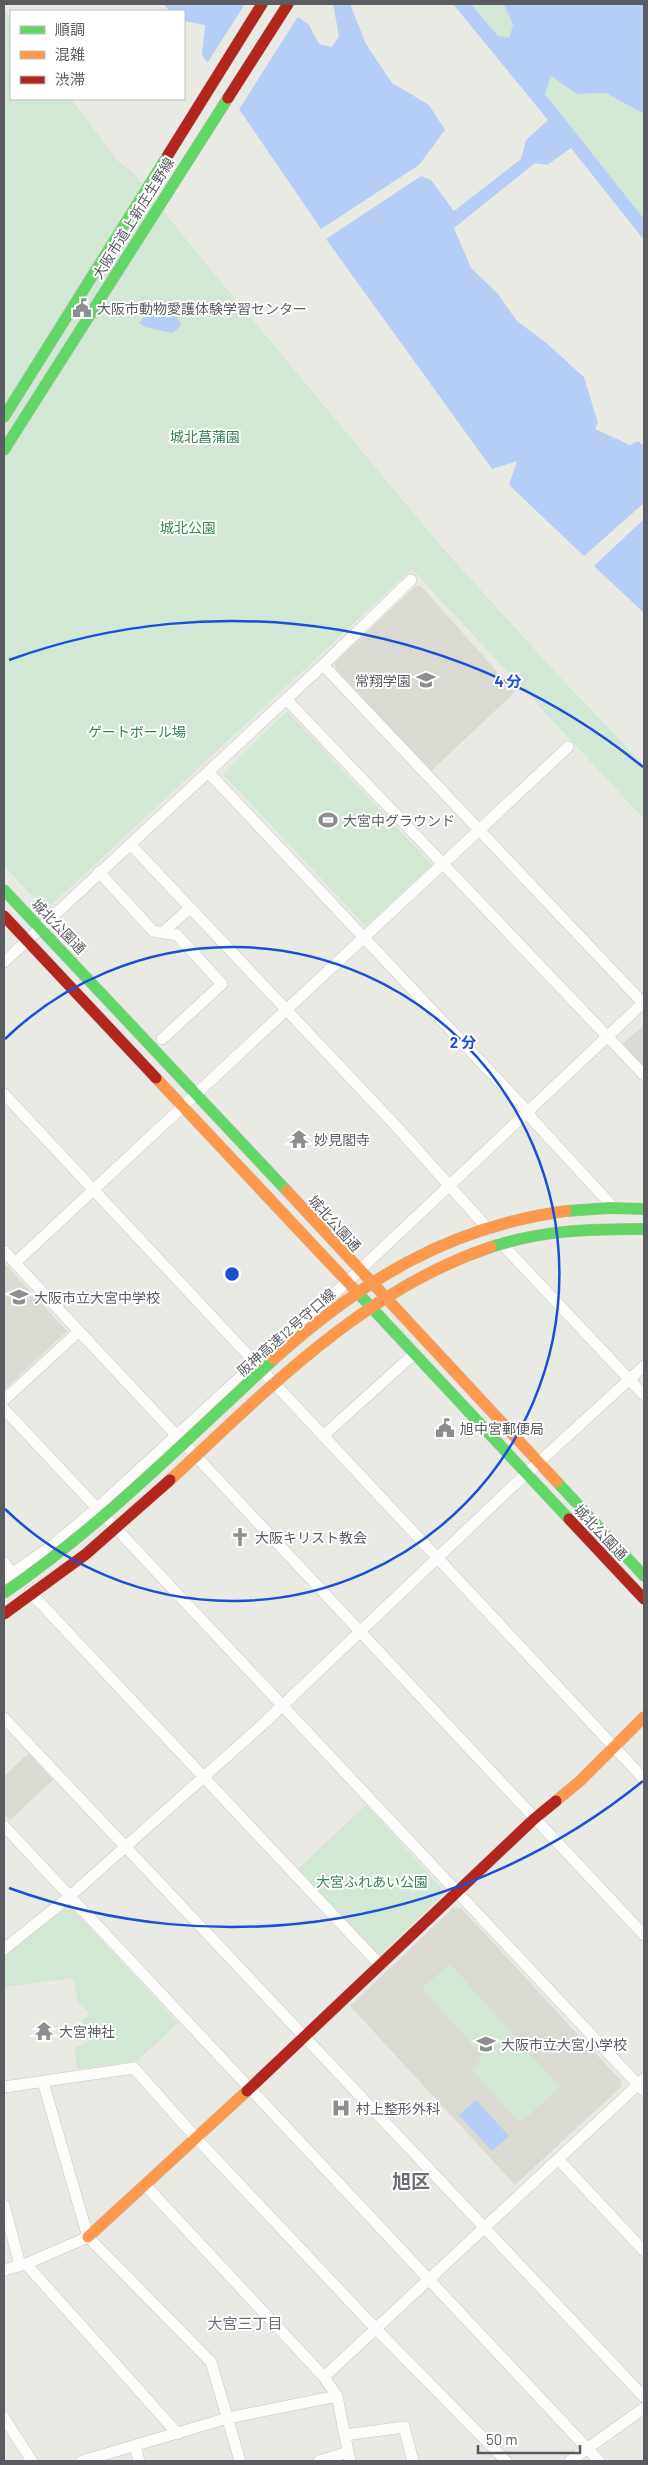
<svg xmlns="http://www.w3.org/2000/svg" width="648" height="2465" font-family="Barlow,'Noto Sans JP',sans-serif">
<rect width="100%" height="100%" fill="#eaeae4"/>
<g fill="#dbdad2">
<polygon points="416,586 421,586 515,692 431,771 336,669 335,662"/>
<polygon points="644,1025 644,1069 621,1045"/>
<polygon points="4,1263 67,1331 4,1390"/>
<polygon points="29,1753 53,1780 10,1820 4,1813 4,1776"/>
<polygon points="453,1908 461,1908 622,2082 621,2087 515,2185 350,2006"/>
</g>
<g fill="#d2e7d4">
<polygon points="471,4 504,4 513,25 509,38 498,36"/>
<polygon points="4,9 11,19 11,99 71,99 117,160 135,175 192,247 440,545 555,672 644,765 644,819 412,569 52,904 43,907 4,866"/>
<polygon points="551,76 577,94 606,93 644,114 644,219 545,94"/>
<polygon points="287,711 432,865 366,926 223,774"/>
<polygon points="366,1805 443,1890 444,1894 382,1953 377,1954 297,1870"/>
<polygon points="72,1909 178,2023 137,2061 77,2069 75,2048 88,2042 82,2021 90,2013 78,2003 73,1978 4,1987 4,1957 63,1910"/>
<polygon points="450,1964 560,2087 520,2123 473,2071 482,2056 422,1988"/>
</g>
<g fill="#b6cdf6">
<polygon points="164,4 281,4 309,25 319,44 332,47 339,36 333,4 350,4 366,44 392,83 429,105 445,130 419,165 321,229 202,55 205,25 184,21 184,11 169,11"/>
<polygon points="453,4 471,4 498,36 509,38 513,25 504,4 644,4 644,114 606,93 577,94 551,76 545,94 644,219 644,240 571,148 547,165 535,163 454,228 471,268 498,294 517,321 545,342 584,377 598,423 595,429 630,445 638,441 644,446 644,503 584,556 509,485 517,461 492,469 326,239 421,176 431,180 454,211 521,159 526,140 548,120"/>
<path d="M160,311C169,313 179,315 181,326L172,333L145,327L139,323L148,312Z"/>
<polygon points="644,519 644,613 594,566"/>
<polygon points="476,2100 509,2136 492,2151 459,2115"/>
</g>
<polygon fill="#eaeae4" points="245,4 285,4 299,15 238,111 206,65"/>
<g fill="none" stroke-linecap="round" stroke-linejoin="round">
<g stroke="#c6c6c6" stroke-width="12">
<g id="street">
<polyline points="323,665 643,1003"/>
<polyline points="286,699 644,1075"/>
<polyline points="208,772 528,1112 533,1120 614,1208"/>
<polyline points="130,844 396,1126 489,1230"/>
<polyline points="99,872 153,931 177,935 222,984 162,1039"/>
<polyline points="162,933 190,908"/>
<polyline points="4,962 323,665 411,580"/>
<polyline points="4,1094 644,1779"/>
<polyline points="500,1242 644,1395"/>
<polyline points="4,1251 644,1935"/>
<polyline points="15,1263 568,747"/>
<polyline points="306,1319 347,1282 644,1002"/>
<polyline points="4,1400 78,1332"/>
<polyline points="4,1409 644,2091"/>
<polyline points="323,1436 414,1354"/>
<polyline points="4,1563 17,1579"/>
<polyline points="4,1579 53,1545 96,1509 247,1371"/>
<polyline points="30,1592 379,1964"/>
<polyline points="4,1718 644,2397"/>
<polyline points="4,1826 599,2461"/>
<polyline points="4,1949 69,1897 262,1725 515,1484 644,1366"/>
<polyline points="43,2082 88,2237 211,2362 240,2461"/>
<polyline points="4,2087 134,2068 196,2138 376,2329 506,2461"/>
<polyline points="558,2159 644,2251"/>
<polyline points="145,2185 324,2377 337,2396 350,2461"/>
<polyline points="4,2205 20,2265"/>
<polyline points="26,2264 178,2434"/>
<polyline points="4,2270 26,2264 88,2237"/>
<polyline points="324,2377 644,2079"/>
<polyline points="4,2418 32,2461"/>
<polyline points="345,2435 404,2427 413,2461"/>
<polyline points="135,2446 139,2461"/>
<polyline points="82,2461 228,2418 337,2396"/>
<polyline points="319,2461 348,2452"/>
<polyline points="570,2461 644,2408"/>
</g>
</g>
<g stroke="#c6c7c6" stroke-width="12">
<g id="fast">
<polyline points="4,417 168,155"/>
<polyline points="4,450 228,98"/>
<polyline points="4,890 287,1191"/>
<polyline points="356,1291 569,1519"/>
<polyline points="557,1482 644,1576"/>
</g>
</g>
<g stroke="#c6c7c6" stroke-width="12">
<g id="slow">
<polyline points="156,1078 356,1291"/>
<polyline points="287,1191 557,1482"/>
<polyline points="556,1801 580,1781 644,1717"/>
<polyline points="88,2237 247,2091"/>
</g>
</g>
<g stroke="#c6c7c6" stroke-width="12">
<g id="jam">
<polyline points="228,98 288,4"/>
<polyline points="168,155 262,4"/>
<polyline points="4,916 156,1078"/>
<polyline points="569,1519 644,1599"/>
<polyline points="247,2091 534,1819 556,1801"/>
</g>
</g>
<use href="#street" stroke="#fcfcfb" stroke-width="11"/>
<use href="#fast" stroke="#63d668" stroke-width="11"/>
<use href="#slow" stroke="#ff974d" stroke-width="11"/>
<use href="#jam" stroke="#b3261e" stroke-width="11"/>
<g stroke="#c1bd92" stroke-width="12" stroke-linecap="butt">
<g id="fast-bridge">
<polyline points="566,1211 610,1208 644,1209"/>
<path d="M491,1247C543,1230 590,1229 644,1229"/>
<path d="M4,1593C103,1525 186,1440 274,1359"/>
</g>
</g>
<g stroke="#c1bd92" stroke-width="12" stroke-linecap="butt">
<g id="slow-bridge">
<path d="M274,1359C361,1281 448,1227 566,1211"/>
<path d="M170,1480C267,1390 363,1290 491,1247"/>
</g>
</g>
<g stroke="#c1bd92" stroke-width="12" stroke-linecap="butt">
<polyline id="jam-bridge" points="4,1614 86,1554 170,1480"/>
</g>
<use href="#fast-bridge" stroke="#63d668" stroke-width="11"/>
<use href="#slow-bridge" stroke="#ff974d" stroke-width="11"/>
<use href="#jam-bridge" stroke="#b3261e" stroke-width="11"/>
</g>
<g fill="none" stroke="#1d4ed8" stroke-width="2.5">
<path d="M5 1039A327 327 0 1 1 5 1509"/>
<path d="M643 1781A653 653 0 0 1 9 1888M9 660A653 653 0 0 1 643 767"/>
</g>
<defs>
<g id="civic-bare" transform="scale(1.5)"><path d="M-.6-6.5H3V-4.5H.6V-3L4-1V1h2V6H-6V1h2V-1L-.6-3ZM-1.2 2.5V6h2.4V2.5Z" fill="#8c8e90" stroke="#fff" stroke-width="2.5" paint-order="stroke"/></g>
<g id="school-bare" transform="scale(1.5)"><path d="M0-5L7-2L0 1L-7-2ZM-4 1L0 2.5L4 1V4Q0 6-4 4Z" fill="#8c8e90" stroke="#fff" stroke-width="2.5" paint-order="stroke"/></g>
<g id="stadium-bare" transform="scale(1.5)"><path d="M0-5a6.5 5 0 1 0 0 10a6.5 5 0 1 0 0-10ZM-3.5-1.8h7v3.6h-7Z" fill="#8c8e90" stroke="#fff" stroke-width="2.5" paint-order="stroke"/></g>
<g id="temple-bare" transform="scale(1.5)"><path d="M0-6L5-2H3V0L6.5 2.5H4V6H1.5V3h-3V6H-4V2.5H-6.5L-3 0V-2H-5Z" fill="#8c8e90" stroke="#fff" stroke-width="2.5" paint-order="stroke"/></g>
<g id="church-bare" transform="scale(1.5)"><path d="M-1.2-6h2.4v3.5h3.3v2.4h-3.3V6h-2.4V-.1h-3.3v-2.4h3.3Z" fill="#8c8e90" stroke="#fff" stroke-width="2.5" paint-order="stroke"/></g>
<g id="hospital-bare" transform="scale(1.5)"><path d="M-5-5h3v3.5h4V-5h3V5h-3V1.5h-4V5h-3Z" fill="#8c8e90" stroke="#fff" stroke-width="2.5" paint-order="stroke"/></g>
</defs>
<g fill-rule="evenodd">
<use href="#civic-bare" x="82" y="308"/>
<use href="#school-bare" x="426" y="680"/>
<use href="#stadium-bare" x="328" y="820"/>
<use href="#temple-bare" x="299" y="1139"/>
<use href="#school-bare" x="19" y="1297"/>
<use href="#civic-bare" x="445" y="1428"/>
<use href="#church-bare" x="240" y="1537"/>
<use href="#temple-bare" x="44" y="2031"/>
<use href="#school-bare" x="486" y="2044"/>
<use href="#hospital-bare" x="341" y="2108"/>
</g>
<g text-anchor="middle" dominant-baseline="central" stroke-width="4" stroke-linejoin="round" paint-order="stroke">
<g font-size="14" fill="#5a5c62" stroke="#fff">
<text transform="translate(133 218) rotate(-58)">大阪市道上新庄生野線</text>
<text transform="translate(59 926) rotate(46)">城北公園通</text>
<text transform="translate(335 1223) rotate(48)">城北公園通</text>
<text transform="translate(286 1332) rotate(-41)">阪神高速12号守口線</text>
<text transform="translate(601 1532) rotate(47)">城北公園通</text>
</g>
<g font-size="14" fill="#5a5c62" stroke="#fff" text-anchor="start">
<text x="97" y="308">大阪市動物愛護体験学習センター</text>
<text x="411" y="680" text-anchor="end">常翔学園</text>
<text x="343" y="820">大宮中グラウンド</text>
<text x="314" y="1139">妙見閣寺</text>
<text x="34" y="1297">大阪市立大宮中学校</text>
<text x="460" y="1428">旭中宮郵便局</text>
<text x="255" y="1537">大阪キリスト教会</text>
<text x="59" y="2031">大宮神社</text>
<text x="501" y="2044">大阪市立大宮小学校</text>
<text x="356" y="2108">村上整形外科</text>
</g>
<g font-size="14" fill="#36854b" stroke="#fff">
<text x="205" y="436">城北菖蒲園</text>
<text x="188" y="527">城北公園</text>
<text x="137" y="731">ゲートボール場</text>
<text x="372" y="1881">大宮ふれあい公園</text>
</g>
<g font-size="15" fill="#6b6e74" stroke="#fff">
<text x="245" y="2323">大宮三丁目</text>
</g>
<g font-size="19" font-weight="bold" fill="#6b6e74" stroke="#fff">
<text x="411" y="2180">旭区</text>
</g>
</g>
<circle cx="232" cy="1274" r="8" fill="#1d4ed8" stroke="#fff" stroke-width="2.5"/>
<g font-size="15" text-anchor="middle" font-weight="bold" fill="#1d4ed8" stroke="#fff" stroke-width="4" stroke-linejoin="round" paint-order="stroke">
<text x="508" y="687">4 分</text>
<text x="463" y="1048">2 分</text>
</g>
<rect width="648" height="2465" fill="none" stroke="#5a5c62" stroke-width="10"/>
<rect x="10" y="10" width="175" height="90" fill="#ffffff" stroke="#bdbec0"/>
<rect x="20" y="26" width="25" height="8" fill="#63d668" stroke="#bdbec0"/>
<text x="55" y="35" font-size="15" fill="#5a5c62">順調</text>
<rect x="20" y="51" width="25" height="8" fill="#ff974d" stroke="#bdbec0"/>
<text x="55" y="60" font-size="15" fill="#5a5c62">混雑</text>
<rect x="20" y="76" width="25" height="8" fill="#b3261e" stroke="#bdbec0"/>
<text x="55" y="85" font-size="15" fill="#5a5c62">渋滞</text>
<path d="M478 2445v8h102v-8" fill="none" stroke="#5a5c62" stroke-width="2.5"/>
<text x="486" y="2445" font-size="15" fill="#5a5c62" stroke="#ffffff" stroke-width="4" paint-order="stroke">50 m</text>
</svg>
